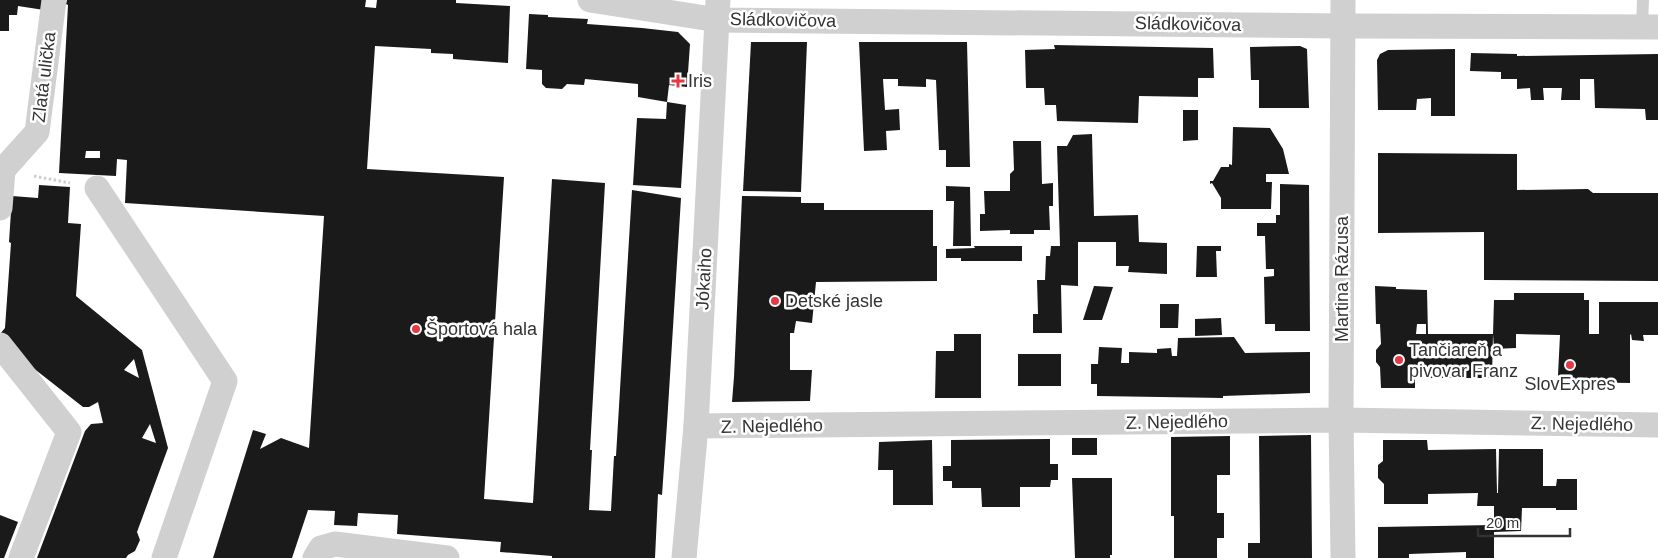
<svg xmlns="http://www.w3.org/2000/svg" width="1658" height="558" font-family="Helvetica,sans-serif">
<rect width="100%" height="100%" fill="#fff"/>
<g fill="#1a1a1a" fill-rule="evenodd">
<polygon points="0,0 45,0 44,10 18,6 17,15 9,15 9,31 0,31"/>
<path d="M67,0H366L365,7L376,8L377,0H456V3L510,6L508,63L453,59V54L431,53V49L375,46L367,169L504,177L484,499L533,503L552,179L605,183L590,450H592L589,510L611,511L614,456H616L632,190L681,198L667,424L662,495L658,494L655,558H552V556L500,552L501,542L397,534L398,515L358,513L357,526L334,525L335,511L308,510L292,558H213L253,430L266,434L260,449L281,438L309,448L324,216L125,203L127,160L117,159L116,176L59,173L68,5L66,4ZM86,151H100V158H85Z"/>
<polygon points="529,14 548,15 548,17 588,19 587,24 642,28 678,32 690,44 687,87 669,85 667,102 638,97 638,84 585,79 584,85 567,84 562,89 546,88 542,84 542,70 526,69"/>
<polygon points="751,42 807,42 801,192 743,191"/>
<polygon points="859,42 967,42 970,167 946,167 946,150 939,150 936,80 926,79 926,87 898,86 898,79 883,79 885,110 899,109 900,130 886,131 887,150 864,151"/>
<polygon points="1054,45 1213,48 1214,78 1198,78 1198,97 1139,96 1138,123 1057,121 1056,105 1045,105 1044,88 1026,88 1025,50 1055,49"/>
<polygon points="1300,46 1307,49 1309,108 1259,108 1259,80 1251,80 1250,47"/>
<polygon points="1455,49 1455,116 1431,116 1431,98 1417,99 1416,110 1378,110 1377,60 1380,54 1388,50"/>
<polygon points="1471,53 1517,54 1517,56 1658,54 1658,120 1646,120 1645,109 1595,108 1594,79 1580,79 1580,100 1561,100 1562,88 1543,88 1544,100 1531,100 1530,88 1517,89 1517,79 1501,79 1501,72 1470,71"/>
<polygon points="667,102 686,105 681,188 633,185 637,118 666,119"/>
<polygon points="1183,110 1198,110 1198,140 1183,141"/>
<polygon points="1233,127 1270,128 1283,149 1289,174 1266,174 1266,182 1272,182 1271,209 1221,209 1221,198 1212,183 1210,184 1210,181 1213,181 1221,167 1229,167 1229,164 1232,165"/>
<polygon points="1092,134 1094,216 1138,215 1139,242 1167,243 1167,274 1128,272 1129,266 1116,266 1116,242 1078,242 1078,286 1061,285 1062,333 1033,333 1033,314 1038,314 1037,280 1045,280 1046,256 1050,256 1051,246 1060,246 1057,146 1067,146 1073,135"/>
<polygon points="1013,141 1041,141 1042,184 1053,183 1053,206 1049,206 1050,230 1034,230 1034,234 1010,234 1010,230 980,231 980,214 985,214 984,191 1010,191 1010,174 1014,170"/>
<polygon points="1378,153 1517,154 1517,190 1588,189 1593,193 1658,193 1658,281 1484,280 1484,232 1378,233"/>
<polygon points="1280,184 1309,185 1310,331 1275,331 1275,324 1265,324 1264,277 1274,276 1274,269 1266,269 1265,236 1257,236 1257,223 1276,223 1276,215 1280,215"/>
<path d="M39,185L70,187L68,223L81,224L76,296L142,350L168,448L137,532L140,540L135,551L128,555L126,558H37L85,431L91,424L103,423L98,402L89,407H83L0,342V334L5,328L11,243L9,242L12,196L38,198ZM134,359L139,378L124,370ZM150,424L156,443L142,438Z"/>
<polygon points="946,186 970,187 971,246 953,246 954,201 946,201"/>
<polygon points="742,196 801,197 801,203 824,203 824,210 933,210 933,246 937,246 937,281 816,282 812,323 796,321 794,333 790,333 790,370 812,370 810,401 732,402 734,377"/>
<polygon points="974,246 1022,246 1022,261 961,261 961,258 946,258 946,249 975,248"/>
<polygon points="1197,246 1221,246 1221,251 1216,251 1217,277 1196,277"/>
<polygon points="1094,286 1113,287 1102,320 1083,320"/>
<path d="M1375,286L1396,287V289L1427,290L1428,334H1493L1494,300H1514V293H1584V300H1589V334H1599V302H1658V335H1643L1644,341L1632,340L1631,334L1630,335V383L1566,382L1558,375L1560,335L1516,334V348L1494,349L1493,334L1492,378H1415V388H1381L1380,367L1376,362V350L1381,344L1380,324H1376ZM1417,324H1426V334H1416Z"/>
<polygon points="1160,304 1179,304 1178,328 1160,328"/>
<polygon points="1221,318 1222,335 1195,336 1195,319"/>
<polygon points="954,334 981,334 981,398 935,398 936,351 954,351"/>
<polygon points="1234,337 1245,353 1310,352 1310,393 1223,396 1223,398 1097,396 1097,384 1091,384 1091,364 1098,364 1099,347 1122,348 1121,363 1129,363 1129,352 1157,353 1157,349 1171,348 1172,356 1177,356 1178,338"/>
<rect x="1018" y="354" width="43" height="32"/>
<polygon points="1311,435 1312,558 1248,558 1248,543 1260,543 1259,436"/>
<polygon points="1230,436 1230,475 1217,475 1217,513 1224,513 1224,538 1217,538 1217,558 1174,558 1174,516 1171,516 1171,437"/>
<rect x="1072" y="438" width="25" height="17"/>
<polygon points="1050,439 1050,464 1058,464 1058,480 1051,480 1050,487 1020,487 1020,507 982,507 981,488 952,488 952,481 943,481 943,466 951,466 951,440"/>
<polygon points="932,440 933,505 893,505 893,470 878,470 879,442"/>
<polygon points="1383,440 1427,440 1428,450 1496,449 1497,493 1498,493 1499,449 1543,449 1543,486 1556,486 1557,479 1577,479 1577,510 1556,510 1556,508 1522,508 1521,531 1494,532 1494,558 1466,558 1466,552 1409,554 1409,558 1378,558 1378,527 1494,525 1494,506 1477,506 1478,493 1428,494 1428,504 1384,504 1384,484 1378,478 1378,465 1383,461"/>
<polygon points="1072,478 1112,478 1112,555 1110,555 1110,558 1075,558"/>
<polygon points="0,515 18,522 4,558 0,558"/>
</g>
<g fill="none" stroke-linecap="round" stroke-linejoin="round">
<polyline stroke="#cdcdcd" stroke-width="3" stroke-dasharray="2.5 2.5" stroke-linecap="butt" points="34,176 70,183"/>
<polyline stroke="#d0d0d0" stroke-width="12" points="1642,27 1643,0"/>
<g stroke="#d0d0d0" stroke-width="25">
<polyline points="590,0 718,20 1343,26 1658,27"/>
<polyline points="1343,0 1341,420 1343,558"/>
<polyline points="3,170 37,132 54,0"/>
<polyline points="0,171 3,170 0,208"/>
<polyline points="97,188 225,381 164,558"/>
<polyline points="0,345 69,432 21,558"/>
<polyline points="696,426 1341,420 1658,425"/>
<polyline points="315,558 321,548 335,544 447,558"/>
<polyline points="684,558 696,426 718,0"/>
</g>
</g>
<g fill="#e63946" stroke="#fff" stroke-width="2">
<path d="M675.5 73.5h5v5h5v5h-5v5h-5v-5h-5v-5h5z"/>
<circle cx="775" cy="301" r="5"/>
<circle cx="416" cy="329" r="5"/>
<circle cx="1399" cy="360" r="5"/>
<circle cx="1570" cy="365" r="5"/>
</g>
<g text-anchor="middle" dominant-baseline="central" stroke-width="5" stroke-linejoin="round" paint-order="stroke">
<g font-size="18" fill="#333" stroke="#fff">
<text transform="translate(783 20) rotate(1)">Sládkovičova</text>
<text transform="translate(1188 24) rotate(1)">Sládkovičova</text>
<text transform="translate(44 77) rotate(-83)">Zlatá ulička</text>
<text transform="translate(704 279) rotate(-87)">Jókaiho</text>
<text transform="translate(1342 279) rotate(-90)">Martina Rázusa</text>
<text transform="translate(1177 422) rotate(-1)">Z. Nejedlého</text>
<text transform="translate(1582 424) rotate(1)">Z. Nejedlého</text>
<text transform="translate(772 426) rotate(-1)">Z. Nejedlého</text>
</g>
<g font-size="18" fill="#333" stroke="#fff" text-anchor="start">
<text x="688" y="81">Iris</text>
<text x="785" y="301">Detské jasle</text>
<text x="426" y="329">Športová hala</text>
<text x="1409" y="350">Tančiareň a<tspan x="1409" dy="21">pivovar Franz</tspan></text>
<text x="1570" y="384" text-anchor="middle">SlovExpres</text>
</g>
</g>
<path d="M1478 528v8h92v-8" fill="none" stroke="#333333" stroke-width="2.5"/>
<text x="1486" y="528" font-size="15" fill="#333333" stroke="#ffffff" stroke-width="4" paint-order="stroke">20 m</text>
</svg>
